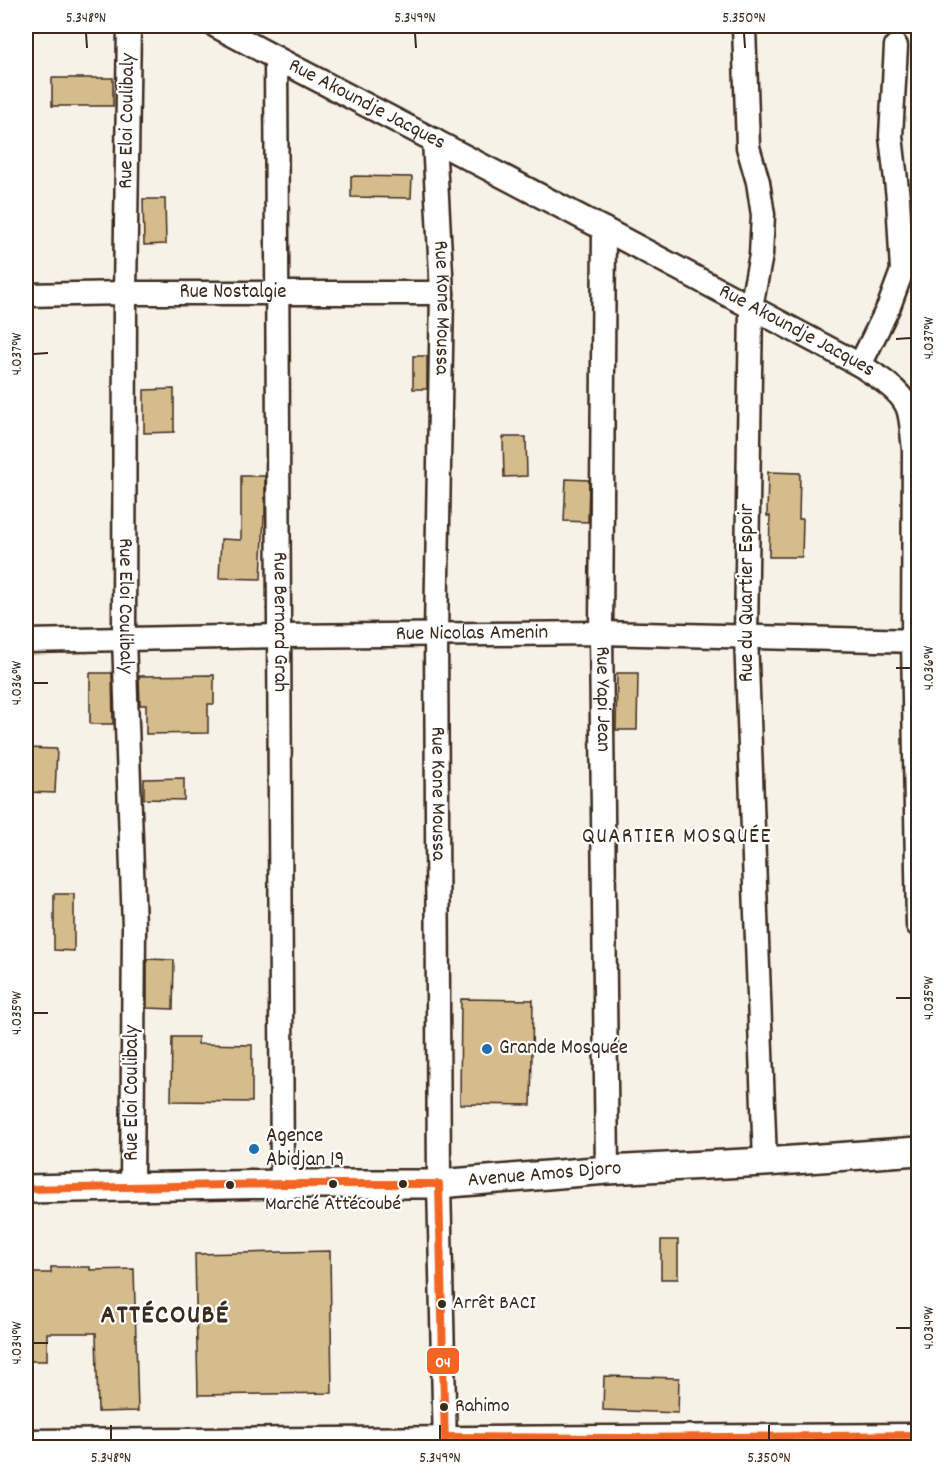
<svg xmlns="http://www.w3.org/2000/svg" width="944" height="1473" font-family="Dekko,sans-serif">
<rect width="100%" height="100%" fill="#f7f2e8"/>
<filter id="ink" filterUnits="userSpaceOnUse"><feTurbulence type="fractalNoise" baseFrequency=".0167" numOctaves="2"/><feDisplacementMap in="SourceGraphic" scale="12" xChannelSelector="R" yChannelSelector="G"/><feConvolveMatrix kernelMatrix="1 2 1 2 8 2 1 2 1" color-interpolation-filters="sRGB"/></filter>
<g filter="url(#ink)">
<g fill="#d6bc8c" stroke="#3b2a1e" stroke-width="1.5">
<rect x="52" y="78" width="61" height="28"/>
<polygon points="351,176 412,177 411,198 351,197"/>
<polygon points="143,199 165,199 166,244 144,245"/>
<rect x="413" y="356" width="14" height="33"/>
<polygon points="174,389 174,432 144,433 144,390"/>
<polygon points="503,437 526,437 527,476 504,477"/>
<polygon points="768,472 800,473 799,519 803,519 802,557 769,557 770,516 767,516"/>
<polygon points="241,476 265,476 265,516 264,516 261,579 219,578 221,539 241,540"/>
<polygon points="566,479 589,480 588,522 564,521"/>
<polygon points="90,673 112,673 113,724 90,724"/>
<polygon points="617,673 638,673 637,730 616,730"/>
<polygon points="214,675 214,704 208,704 208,733 146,734 146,705 140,705 139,676"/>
<polygon points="26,748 57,749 55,793 26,792"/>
<polygon points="184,778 184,800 144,799 144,779"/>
<polygon points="54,894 74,894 74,951 54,950"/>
<polygon points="147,959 174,960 173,1009 147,1008"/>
<polygon points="461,999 533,1000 531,1105 460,1104"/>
<polygon points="172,1037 198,1037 198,1044 252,1045 252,1102 171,1101"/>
<rect x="661" y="1240" width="17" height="39"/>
<polygon points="330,1251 332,1393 198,1395 195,1254"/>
<polygon points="51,1267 90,1267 90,1270 134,1269 138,1411 98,1412 96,1333 47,1333 47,1361 26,1361 26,1273 51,1273"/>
<polygon points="604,1376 679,1378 678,1413 603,1410"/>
</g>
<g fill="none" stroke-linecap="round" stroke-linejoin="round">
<g stroke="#3b2a1e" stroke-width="27">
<g id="minor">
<path id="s1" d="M129,26L125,293L124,638L134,927L132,1188"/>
<path id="s2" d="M216,26L276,58L604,229L860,365C875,375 899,389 907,406C912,417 912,436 914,449L913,640L918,925"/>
<polyline points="744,26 748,147 758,182 763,215 761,255 751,307 746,636 765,1162"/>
<path id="s3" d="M276,58L282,1184"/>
<path id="s4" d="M434,140L442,293L436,634L439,1184L445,1448"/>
<path id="s5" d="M604,229L601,633L607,1170"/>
<path id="s6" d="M26,295L125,293H442"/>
<polyline points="860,365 889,306 902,271 898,198 891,136 896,46"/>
<path id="s7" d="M26,641L279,636L601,633L918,641"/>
<polyline points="26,1441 918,1435"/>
</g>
</g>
<g stroke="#3b2a1e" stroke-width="32">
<g id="tertiary">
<path id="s8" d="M26,1189L282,1184H439L607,1170L765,1162L918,1151"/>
</g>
</g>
<use href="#minor" stroke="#fff" stroke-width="22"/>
<use href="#tertiary" stroke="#fff" stroke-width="27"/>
<g stroke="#fff" stroke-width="12">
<g id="bus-1">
<polyline points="439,1184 445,1448"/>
<polyline points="26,1189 282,1184 439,1184"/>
<polyline points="445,1437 627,1438 918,1435"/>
</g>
</g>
<use href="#bus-1" stroke="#f26522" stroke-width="8"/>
</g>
</g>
<path fill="none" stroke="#3b2a1e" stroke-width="2" d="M86,33L87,48M415,33L416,48M744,33L745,48M896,339L911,338M33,354L48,353M896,668H911M33,683H48M896,998H911M33,1013H48M896,1328H911M33,1343H48M111,1425V1440M440,1425V1440M769,1425V1440"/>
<g fill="#1f6fb2" stroke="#fff" stroke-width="2">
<circle cx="487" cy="1049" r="6"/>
<circle cx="254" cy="1149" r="6"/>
</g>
<g fill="#3b2a1e" stroke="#fff" stroke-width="2">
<circle cx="333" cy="1184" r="5"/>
<circle cx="403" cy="1184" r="5"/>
<circle cx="230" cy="1185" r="5"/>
<circle cx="442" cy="1304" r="5"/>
<circle cx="444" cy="1407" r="5"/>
</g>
<g text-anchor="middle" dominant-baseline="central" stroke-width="4.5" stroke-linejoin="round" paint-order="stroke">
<g font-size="20" fill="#3b2a1e" stroke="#fff" text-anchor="start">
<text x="333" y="1205" text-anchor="middle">Marché Attécoubé</text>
<text x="453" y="1304">Arrêt BACI</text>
<text x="455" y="1407">Rahimo</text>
</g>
<g font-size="21" fill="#3b2a1e" stroke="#fff">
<text stroke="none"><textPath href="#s2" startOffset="170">Rue Akoundje Jacques</textPath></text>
<text transform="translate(128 121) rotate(-89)">Rue Eloi Coulibaly</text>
<text stroke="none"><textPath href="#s6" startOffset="207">Rue Nostalgie</textPath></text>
<text stroke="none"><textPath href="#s4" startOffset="168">Rue Kone Moussa</textPath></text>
<text stroke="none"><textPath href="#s2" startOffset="656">Rue Akoundje Jacques</textPath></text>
<text transform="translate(748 593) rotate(-90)">Rue du Quartier Espoir</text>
<text stroke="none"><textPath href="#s1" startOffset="580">Rue Eloi Coulibaly</textPath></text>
<text stroke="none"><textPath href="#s3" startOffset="564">Rue Bernard Grah</textPath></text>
<text stroke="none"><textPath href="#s7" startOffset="446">Rue Nicolas Amenin</textPath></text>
<text stroke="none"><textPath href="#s5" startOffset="470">Rue Yapi Jean</textPath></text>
<text stroke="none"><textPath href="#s4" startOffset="654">Rue Kone Moussa</textPath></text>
<text transform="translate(133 1093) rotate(-90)">Rue Eloi Coulibaly</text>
<text stroke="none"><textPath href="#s8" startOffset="519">Avenue Amos Djoro</textPath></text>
</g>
<g font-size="21" fill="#3b2a1e" stroke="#fff" text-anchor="start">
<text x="499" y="1049">Grande Mosquée</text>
<text x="266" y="1137">Agence<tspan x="266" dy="24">Abidjan 19</tspan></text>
</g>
<g font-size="22" letter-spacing="1.5" fill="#3b2a1e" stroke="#fff">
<text x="677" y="837">QUARTIER MOSQUÉE</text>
</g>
<g font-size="27" font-weight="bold" letter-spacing="1.5" fill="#3b2a1e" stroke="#fff">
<text x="165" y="1316">ATTÉCOUBÉ</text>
</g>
</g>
<rect stroke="#fff" stroke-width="2" x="426" y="1347" width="34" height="28" rx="6" fill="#f26522"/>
<g font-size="16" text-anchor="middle" font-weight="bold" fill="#fff">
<text x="443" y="1367">04</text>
</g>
<rect width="944" height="1473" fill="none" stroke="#fff" stroke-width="66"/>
<rect x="33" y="33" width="878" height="1407" fill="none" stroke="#3b2a1e" stroke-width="2"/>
<g font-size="15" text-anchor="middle" fill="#3b2a1e">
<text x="86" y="22">5.348°N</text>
<text x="415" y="22">5.349°N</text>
<text x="744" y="22">5.350°N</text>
<text transform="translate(928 338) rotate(-90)" y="5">4.037°W</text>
<text transform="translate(16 354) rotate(-90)" y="5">4.037°W</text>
<text transform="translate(928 668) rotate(-90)" y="5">4.036°W</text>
<text transform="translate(16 683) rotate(-90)" y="5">4.036°W</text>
<text transform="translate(928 998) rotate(-90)" y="5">4.035°W</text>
<text transform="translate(16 1013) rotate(-90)" y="5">4.035°W</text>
<text transform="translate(928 1328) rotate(-90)" y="5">4.034°W</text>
<text transform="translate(16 1343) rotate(-90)" y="5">4.034°W</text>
<text x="111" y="1462">5.348°N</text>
<text x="440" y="1462">5.349°N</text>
<text x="769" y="1462">5.350°N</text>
</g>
</svg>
